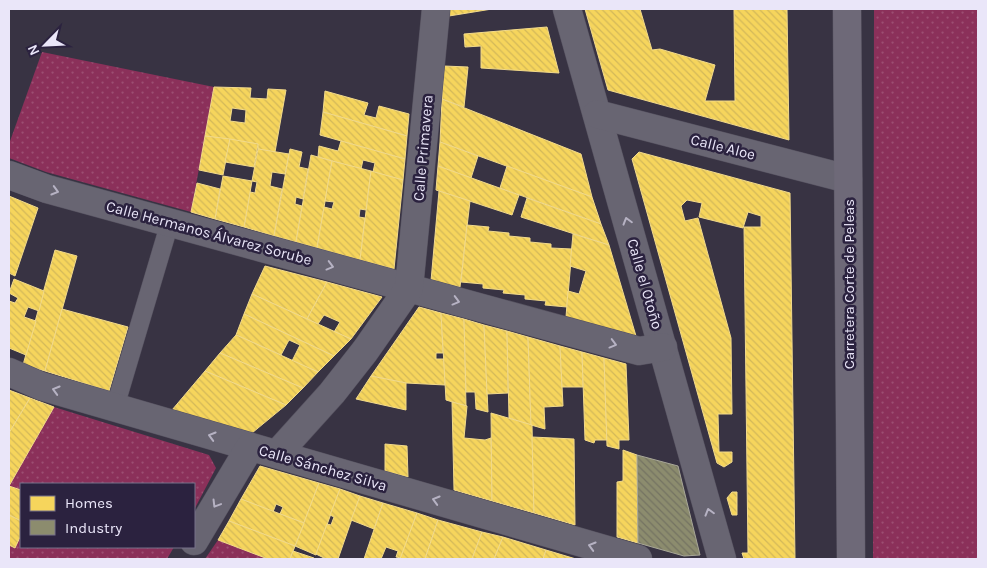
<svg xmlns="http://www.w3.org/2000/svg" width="987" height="568" font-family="Karla,sans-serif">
<defs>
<pattern id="grass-dots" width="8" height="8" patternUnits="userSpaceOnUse" patternTransform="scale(1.25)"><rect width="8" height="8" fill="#8b305a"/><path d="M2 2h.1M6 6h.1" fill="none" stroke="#9c4e72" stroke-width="1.8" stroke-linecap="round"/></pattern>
<pattern id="homes-back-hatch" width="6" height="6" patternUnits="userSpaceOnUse" patternTransform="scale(1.25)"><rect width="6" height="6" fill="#f6d55c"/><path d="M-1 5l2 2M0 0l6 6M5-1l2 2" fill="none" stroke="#d3b859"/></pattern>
<pattern id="industry-back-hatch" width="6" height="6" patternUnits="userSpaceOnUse" patternTransform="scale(1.25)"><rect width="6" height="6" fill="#8c8c6e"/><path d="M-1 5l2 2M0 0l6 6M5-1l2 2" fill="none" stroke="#747362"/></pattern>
</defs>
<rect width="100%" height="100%" fill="#383343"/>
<g fill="url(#grass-dots)">
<polygon points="874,9 978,9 978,559 873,559"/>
<polygon points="42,52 214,87 191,212 46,172 9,158 9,144"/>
<polygon points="54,407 209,455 216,468 194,510 194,484 21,484 21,490 9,486"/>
<polygon points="21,535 21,547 174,547 167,559 9,559 9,545 15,547"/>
<polygon points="218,540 268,559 205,559"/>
</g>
<g fill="url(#homes-back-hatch)" stroke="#f2da8b" fill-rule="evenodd">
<polygon points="450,9 492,9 449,16"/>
<polygon points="585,9 640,9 652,50 660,49 715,65 705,101 735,101 734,9 787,9 789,140 608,90"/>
<polygon points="547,27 559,73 481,68 481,46 465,47 464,34"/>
<polygon points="444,66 468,67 464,107 442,99"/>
<path d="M214,87L251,88L250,98L267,99L268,89L286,90L275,152L258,149V144L205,136ZM232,108L246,110L245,123L230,121Z"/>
<polygon points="325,91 368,103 364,115 376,118 379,106 409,114 407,136 323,112"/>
<polygon points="442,99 581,154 592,197 440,142"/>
<polygon points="323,112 407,136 405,159 320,135"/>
<polygon points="205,136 230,139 223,175 199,170"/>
<polygon points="230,139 258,144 254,167 225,162"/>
<polygon points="341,141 405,159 403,180 373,172 375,163 363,160 361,169 318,157 319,146 338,151"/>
<polygon points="440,142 478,156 471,178 438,166"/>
<polygon points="258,149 289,154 285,174 272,172 270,186 282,189 274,236 244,227 250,192 255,193 257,182 252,181"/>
<polygon points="290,149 302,152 299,167 308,169 303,199 296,197 295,204 302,206 296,242 274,236"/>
<polygon points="639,152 790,193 795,559 744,559 742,553 748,553 744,227 761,227 761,216 748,212 743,228 699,217 702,203 687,200 681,206 685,221 698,218 731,338 732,414 718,414 719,452 732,452 732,462 724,467 717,463 632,159"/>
<polygon points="311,155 332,161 317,248 296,242"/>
<polygon points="332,161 371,171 366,210 360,209 359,217 365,218 360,260 317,248 324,207 332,209 334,202 325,201"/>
<polygon points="438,166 519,195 512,215 436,190"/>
<polygon points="507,166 592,197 601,224 500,188"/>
<polygon points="371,171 403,180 394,269 360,260"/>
<polygon points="223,176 252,181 244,227 215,219"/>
<polygon points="197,183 220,189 215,219 191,212"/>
<polygon points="439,191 470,201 460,287 431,281"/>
<polygon points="9,196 38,208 15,276 9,273"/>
<polygon points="527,198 601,224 609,245 521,217"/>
<polygon points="467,225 489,227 488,231 509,233 509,236 530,238 530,242 551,244 551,248 572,249 567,307 545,305 546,301 525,299 525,295 503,293 504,290 483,288 483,284 461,282"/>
<polygon points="573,234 609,245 636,336 566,317 568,291 579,294 586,271 570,266"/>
<polygon points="55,250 77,256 45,371 23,365"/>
<polygon points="265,266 327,282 307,319 252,294"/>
<polygon points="14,279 44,291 39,311 28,307 24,317 36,321 26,355 9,348 9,301 15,303 18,298 9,293"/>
<polygon points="327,282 382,297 351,339 334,332 340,322 324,315 318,324 307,319"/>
<polygon points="252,294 351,339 334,356 244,314"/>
<polygon points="419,307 441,313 443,353 436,353 436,359 444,359 445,385 406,383 371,376"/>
<polygon points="62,309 128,327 109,391 45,371"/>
<polygon points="441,313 464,319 466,406 446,400"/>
<polygon points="244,314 334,356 318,372 292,361 300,345 289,340 281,355 236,335"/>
<polygon points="464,319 484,325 488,412 476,409 475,392 466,392"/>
<polygon points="484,325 507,331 508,393 487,394"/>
<polygon points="507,331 528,337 531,425 509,418"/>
<polygon points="236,335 243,338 318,372 303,388 220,353"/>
<polygon points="528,337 560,346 563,406 544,407 545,429 531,425"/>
<polygon points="560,346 582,352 583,387 562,387"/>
<polygon points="582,352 604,358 607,440 595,440 594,443 585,440"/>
<polygon points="220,353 303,388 286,405 205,371"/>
<polygon points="604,358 626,364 629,440 619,440 619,449 607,446"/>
<polygon points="205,371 286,405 252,433 172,410"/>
<polygon points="371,376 406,383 406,410 356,399"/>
<polygon points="9,390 30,398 9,433"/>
<polygon points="30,398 54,407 9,486 9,433"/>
<polygon points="452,402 467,406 464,438 485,440 491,438 492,501 454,490"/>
<polygon points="491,413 532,425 534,513 492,501"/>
<polygon points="532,437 574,439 575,525 534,513"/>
<polygon points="385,444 407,446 408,477 385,471"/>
<polygon points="623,450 637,455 638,543 617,537 617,482 623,481"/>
<polygon points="260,466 319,483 304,523 280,514 283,507 276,504 273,512 241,499"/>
<polygon points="319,483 340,489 316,555 295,546"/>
<polygon points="9,486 21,490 21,521 9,515"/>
<polygon points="340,489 360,496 338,559 326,559 316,554 327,524 331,525 334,517 330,515"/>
<polygon points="732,492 737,492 737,515 732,515 727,498"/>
<polygon points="360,496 383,503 374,529 351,520"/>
<polygon points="241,499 304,523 295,546 229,521"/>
<polygon points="383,503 417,513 401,558 396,557 398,551 386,547 381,559 364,559"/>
<polygon points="417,513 438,520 425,559 400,559"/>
<polygon points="9,515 21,521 21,535 15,548 9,545"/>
<polygon points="438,520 482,532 472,559 425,559"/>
<polygon points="229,521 295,546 290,559 268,559 218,540"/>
<polygon points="482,532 503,537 494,559 472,559"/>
<polygon points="503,537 546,550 543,559 494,559"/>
<polygon points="546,550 576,559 543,559"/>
<polygon points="293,551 314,558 314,559 290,559"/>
</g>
<polygon fill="url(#industry-back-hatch)" stroke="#a8a798" points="637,455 678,466 700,555 684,556 638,543"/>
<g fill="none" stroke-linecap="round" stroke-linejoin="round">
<g stroke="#55515f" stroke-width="19">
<polyline id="lane" points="115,407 170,222"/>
</g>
<g stroke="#55515f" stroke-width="29">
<g id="street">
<polyline points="567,9 722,559"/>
<polyline points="597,114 848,179"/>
<polyline points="9,175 47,189 639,351 663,347"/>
<polyline points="9,372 41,386 638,559"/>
<polyline points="277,454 332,393 365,351 409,288 436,9"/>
<polyline points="194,541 250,447"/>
</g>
</g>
<g stroke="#55515f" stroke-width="29">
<polyline id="secondary" points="847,9 851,559"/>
</g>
<use href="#lane" stroke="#686572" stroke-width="18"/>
<use href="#street" stroke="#686572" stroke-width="28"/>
<use href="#secondary" stroke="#6e6978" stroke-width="28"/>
</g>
<defs><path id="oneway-chevron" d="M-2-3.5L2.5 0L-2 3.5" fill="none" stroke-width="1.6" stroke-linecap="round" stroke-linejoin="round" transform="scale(1.25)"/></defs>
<g stroke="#b6b2c3">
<use href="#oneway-chevron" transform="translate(55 191) rotate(16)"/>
<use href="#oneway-chevron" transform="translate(627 221) rotate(-106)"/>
<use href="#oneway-chevron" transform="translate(330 266) rotate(15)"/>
<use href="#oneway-chevron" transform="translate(456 301) rotate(15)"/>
<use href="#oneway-chevron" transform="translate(613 344) rotate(15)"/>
<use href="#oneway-chevron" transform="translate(56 390) rotate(-164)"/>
<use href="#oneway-chevron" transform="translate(212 436) rotate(-164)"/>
<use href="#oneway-chevron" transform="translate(436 500) rotate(-164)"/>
<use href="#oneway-chevron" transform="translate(216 504) rotate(121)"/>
<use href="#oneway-chevron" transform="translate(709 512) rotate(-106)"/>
<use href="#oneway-chevron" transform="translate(592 546) rotate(-164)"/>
</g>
<g text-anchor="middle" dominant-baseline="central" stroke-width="5" stroke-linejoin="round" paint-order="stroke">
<g font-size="15" fill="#eae6f9" stroke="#2b223f">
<text transform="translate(723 147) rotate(14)">Calle Aloe</text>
<text transform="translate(423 148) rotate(-85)">Calle Primavera</text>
<text transform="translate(209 233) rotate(15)">Calle Hermanos Álvarez Sorube</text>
<text transform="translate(645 284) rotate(74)">Calle el Otoño</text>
<text transform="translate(849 284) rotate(-90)">Carretera Corte de Peleas</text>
<text transform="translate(323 468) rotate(16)">Calle Sánchez Silva</text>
</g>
</g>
<rect width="987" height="568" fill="none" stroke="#eae6f9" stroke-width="20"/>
<rect x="20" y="483" width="175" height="65" fill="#2b223f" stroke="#777089"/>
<rect x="30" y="496" width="25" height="15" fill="#f6d55c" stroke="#777089"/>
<text x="65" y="508" font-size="15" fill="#eae6f9">Homes</text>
<rect x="30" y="520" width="25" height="15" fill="#8c8c6e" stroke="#777089"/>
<text x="65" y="533" font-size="15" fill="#eae6f9">Industry</text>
<g transform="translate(45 45) rotate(246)" stroke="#2b223f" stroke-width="4" paint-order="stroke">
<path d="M0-4L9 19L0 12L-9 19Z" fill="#eae6f9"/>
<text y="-8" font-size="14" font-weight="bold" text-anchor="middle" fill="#eae6f9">N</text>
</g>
</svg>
